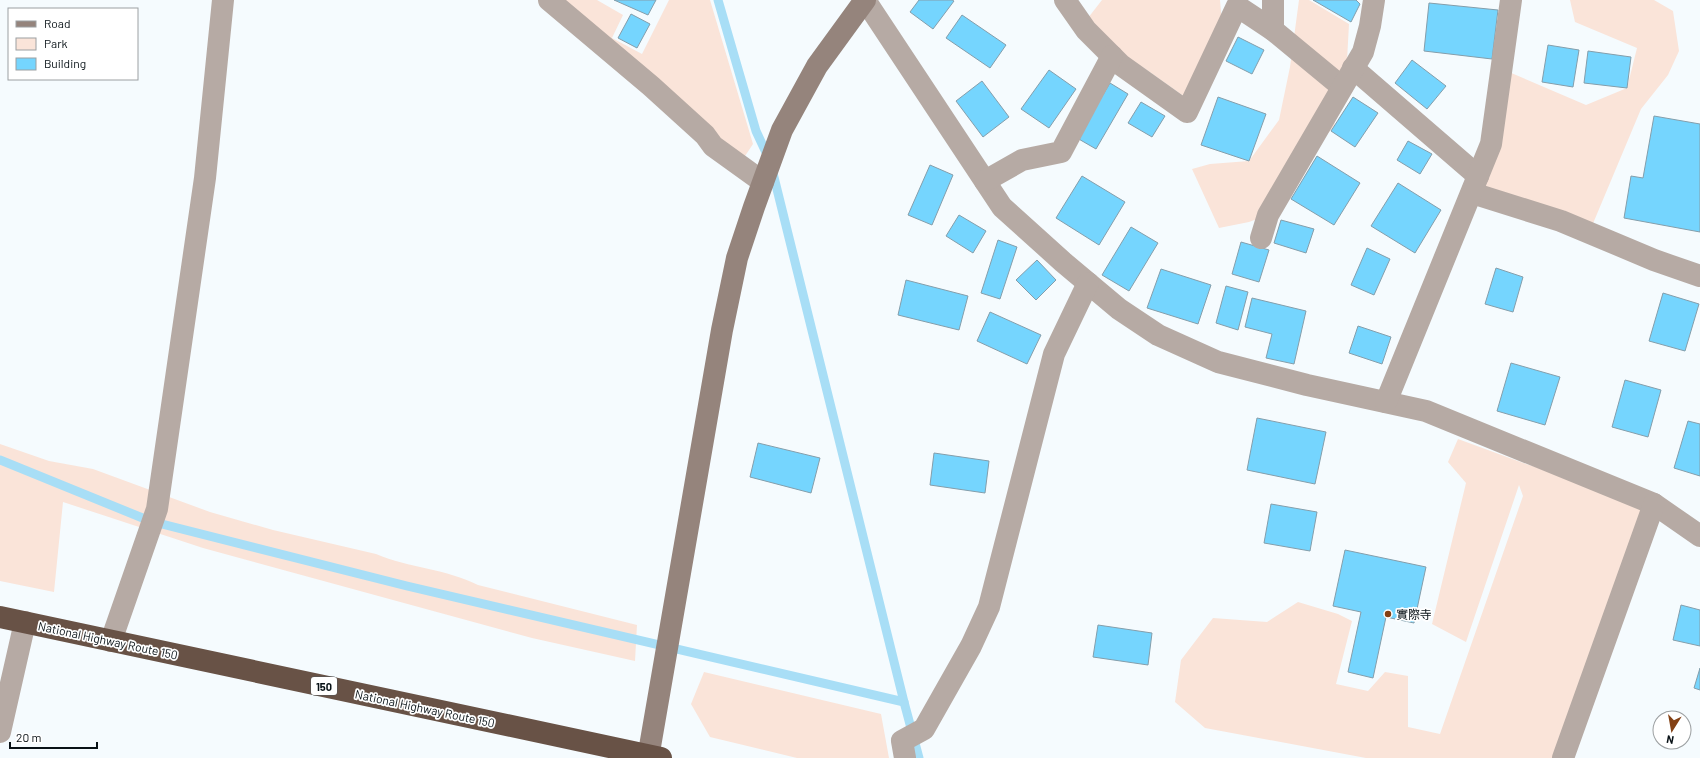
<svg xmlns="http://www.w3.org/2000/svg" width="1700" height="758" font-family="Barlow,'Noto Sans JP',sans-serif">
<rect width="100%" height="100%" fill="#f5fbfe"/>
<g fill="#fae4d9">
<polygon points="549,0 597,0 623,15 612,38 642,54 669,0 710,0 753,144 739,165"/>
<polygon points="1102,0 1220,0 1223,36 1192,102 1144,68 1102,46 1088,18"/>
<polygon points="1299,0 1309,0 1349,24 1346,79 1334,126 1285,185 1268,215 1249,222 1219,228 1192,169 1210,164 1249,161 1279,120 1290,67"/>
<polygon points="1570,0 1654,0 1673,11 1679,51 1668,75 1641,109 1589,233 1475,184 1502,69 1586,105 1627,88 1637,48 1575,22"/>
<polygon points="1458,439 1526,464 1645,500 1562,758 1366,758 1205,728 1175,702 1181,660 1213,618 1267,622 1298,602 1338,614 1352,621 1336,684 1368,691 1385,672 1408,676 1408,727 1440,734 1523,496 1519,485 1466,642 1432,624 1466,483 1448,462"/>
<path d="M0,444L49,461L93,469L210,512L273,530L376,554C409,568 447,569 478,585L637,625L635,661L532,638L203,548L63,502L54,592L0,581Z"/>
<polygon points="704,672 881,714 889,758 797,758 710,737 691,704"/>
</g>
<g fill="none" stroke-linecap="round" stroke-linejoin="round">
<g stroke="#a8def6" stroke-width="9">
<polyline points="718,0 756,131 770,161 904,702 919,758"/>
<polyline points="0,460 150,521 407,586 904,702"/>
</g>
</g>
<g fill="#75d5fe" stroke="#849eab">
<polygon points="614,0 656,0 648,15"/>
<polygon points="919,0 952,0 954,1 933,29 910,12"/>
<polygon points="1313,0 1356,0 1360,4 1351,22"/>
<polygon points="1429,3 1498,10 1492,59 1424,51"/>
<polygon points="631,14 650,24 637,48 618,38"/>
<polygon points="962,15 1006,45 990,68 946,38"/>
<polygon points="1238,37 1264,50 1252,74 1226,61"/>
<polygon points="1548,45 1579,50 1573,87 1542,82"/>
<polygon points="1588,51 1631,57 1627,88 1584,83"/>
<polygon points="1412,60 1446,86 1427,109 1395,83"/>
<polygon points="1049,70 1076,89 1049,128 1021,109"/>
<polygon points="982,81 1009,117 983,137 956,101"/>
<polygon points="1110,83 1128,94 1096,149 1077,138"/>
<polygon points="1218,97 1266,114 1249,161 1201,145"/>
<polygon points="1353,97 1378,113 1355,147 1331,131"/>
<polygon points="1141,102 1165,116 1152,137 1128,123"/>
<polygon points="1654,116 1700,124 1700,232 1624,218 1631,176 1643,178"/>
<polygon points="1408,141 1432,154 1420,174 1397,160"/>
<polygon points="1317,156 1360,183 1334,225 1291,199"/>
<polygon points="930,165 953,175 932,225 908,215"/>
<polygon points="1082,176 1125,202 1099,245 1056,218"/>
<polygon points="1398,183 1441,210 1415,253 1371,226"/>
<polygon points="959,215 986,231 973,253 946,236"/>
<polygon points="1281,220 1314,229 1306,253 1274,243"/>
<polygon points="1131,227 1158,243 1129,291 1102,275"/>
<polygon points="998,240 1017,247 1000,299 981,293"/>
<polygon points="1241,242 1269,250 1259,282 1232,274"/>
<polygon points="1367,248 1390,259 1374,295 1351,285"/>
<polygon points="1037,260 1056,280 1036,300 1016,280"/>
<polygon points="1496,268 1523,277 1513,312 1485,304"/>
<polygon points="1161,269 1211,285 1198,324 1147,308"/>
<polygon points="906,280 968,296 959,330 898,315"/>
<polygon points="1226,286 1248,292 1238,330 1216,323"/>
<polygon points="1663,293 1699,304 1685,351 1649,341"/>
<polygon points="1252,298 1306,311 1294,364 1266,358 1272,334 1245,327"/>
<polygon points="990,312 1041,335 1027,364 977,341"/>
<polygon points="1358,326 1391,337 1382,364 1349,353"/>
<polygon points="1511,363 1560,377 1545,425 1497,411"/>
<polygon points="1625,380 1661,390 1648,437 1612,427"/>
<polygon points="1257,418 1326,432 1315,484 1247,470"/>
<polygon points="1688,421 1700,424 1700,476 1674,468"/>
<polygon points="758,443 820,458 811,493 750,477"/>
<polygon points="934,453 989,461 985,493 930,485"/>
<polygon points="1271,504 1317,512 1310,551 1264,543"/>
<polygon points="1345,550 1426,567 1414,623 1386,617 1373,678 1348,672 1361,612 1333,606"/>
<polygon points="1681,605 1700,610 1700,646 1673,640"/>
<polygon points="1098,625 1152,633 1148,665 1093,657"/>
<polygon points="1700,668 1700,690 1694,688"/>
</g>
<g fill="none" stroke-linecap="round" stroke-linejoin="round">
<g stroke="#b6aaa4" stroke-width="22">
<polyline points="549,0 651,86 705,135 713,146 763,182"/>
<polyline points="865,0 1002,207 1063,262 1119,309 1158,335 1218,362 1307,385 1426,411 1654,504 1700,536"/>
<polyline points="1065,0 1086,30 1121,65 1187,112 1237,6 1273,30"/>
<polyline points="1273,0 1273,30 1342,87"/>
<polyline points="1353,68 1478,176"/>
<polyline points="985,181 1022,160 1061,152 1112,56"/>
<polyline points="1472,193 1561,221 1654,260 1700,276"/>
<polyline points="1261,238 1268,215 1363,52 1370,26 1374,0"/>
<polyline points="1386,402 1491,144 1511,0"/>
<polyline points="111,641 157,509 205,178 223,0"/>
<polyline points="0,732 25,622"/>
<polyline points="905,758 902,741 924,729 971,646 989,607 1054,354 1088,283"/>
<polyline points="1563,758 1654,504"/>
</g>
<polyline stroke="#95847c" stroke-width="22" points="648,758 722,330 737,258 754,207 782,130 817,66 865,0"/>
<polyline stroke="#685246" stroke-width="22" points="0,617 661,758"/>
</g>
<circle fill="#834014" stroke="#fff" stroke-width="1.5" cx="1388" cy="614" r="4"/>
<g text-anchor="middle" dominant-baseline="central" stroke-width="3.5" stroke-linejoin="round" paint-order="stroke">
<rect fill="#fff" stroke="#52585c" stroke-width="1" x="311" y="677" width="26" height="18" rx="3"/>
<g font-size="11" font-weight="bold" fill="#081116">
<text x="324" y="686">150</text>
</g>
<g font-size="12" fill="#081116" stroke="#fff" text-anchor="start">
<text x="1396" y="614">實際寺</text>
</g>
<g font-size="12" fill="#081116" stroke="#fff">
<text transform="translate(108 640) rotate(12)">National Highway Route 150</text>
<text transform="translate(425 708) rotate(12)">National Highway Route 150</text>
</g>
</g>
<rect x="8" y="8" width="130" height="72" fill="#ffffff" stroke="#9ca0a2"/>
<rect x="16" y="21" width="20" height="6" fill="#95847c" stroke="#9ca0a2"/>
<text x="44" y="28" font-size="12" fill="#081116">Road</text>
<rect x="16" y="38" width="20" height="12" fill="#fae4d9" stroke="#9ca0a2"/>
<text x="44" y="48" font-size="12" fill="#081116">Park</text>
<rect x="16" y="58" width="20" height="12" fill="#75d5fe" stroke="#9ca0a2"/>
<text x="44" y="68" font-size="12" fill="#081116">Building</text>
<g transform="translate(1672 730) rotate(191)"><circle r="19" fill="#ffffff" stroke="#9ca0a2"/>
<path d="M0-3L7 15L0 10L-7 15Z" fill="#834014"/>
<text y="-6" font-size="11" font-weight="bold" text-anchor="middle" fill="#081116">N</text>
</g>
<path d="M10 742v6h87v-6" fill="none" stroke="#081116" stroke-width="2"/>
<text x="16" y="742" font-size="12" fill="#081116" stroke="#ffffff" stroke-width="3" paint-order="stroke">20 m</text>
</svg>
